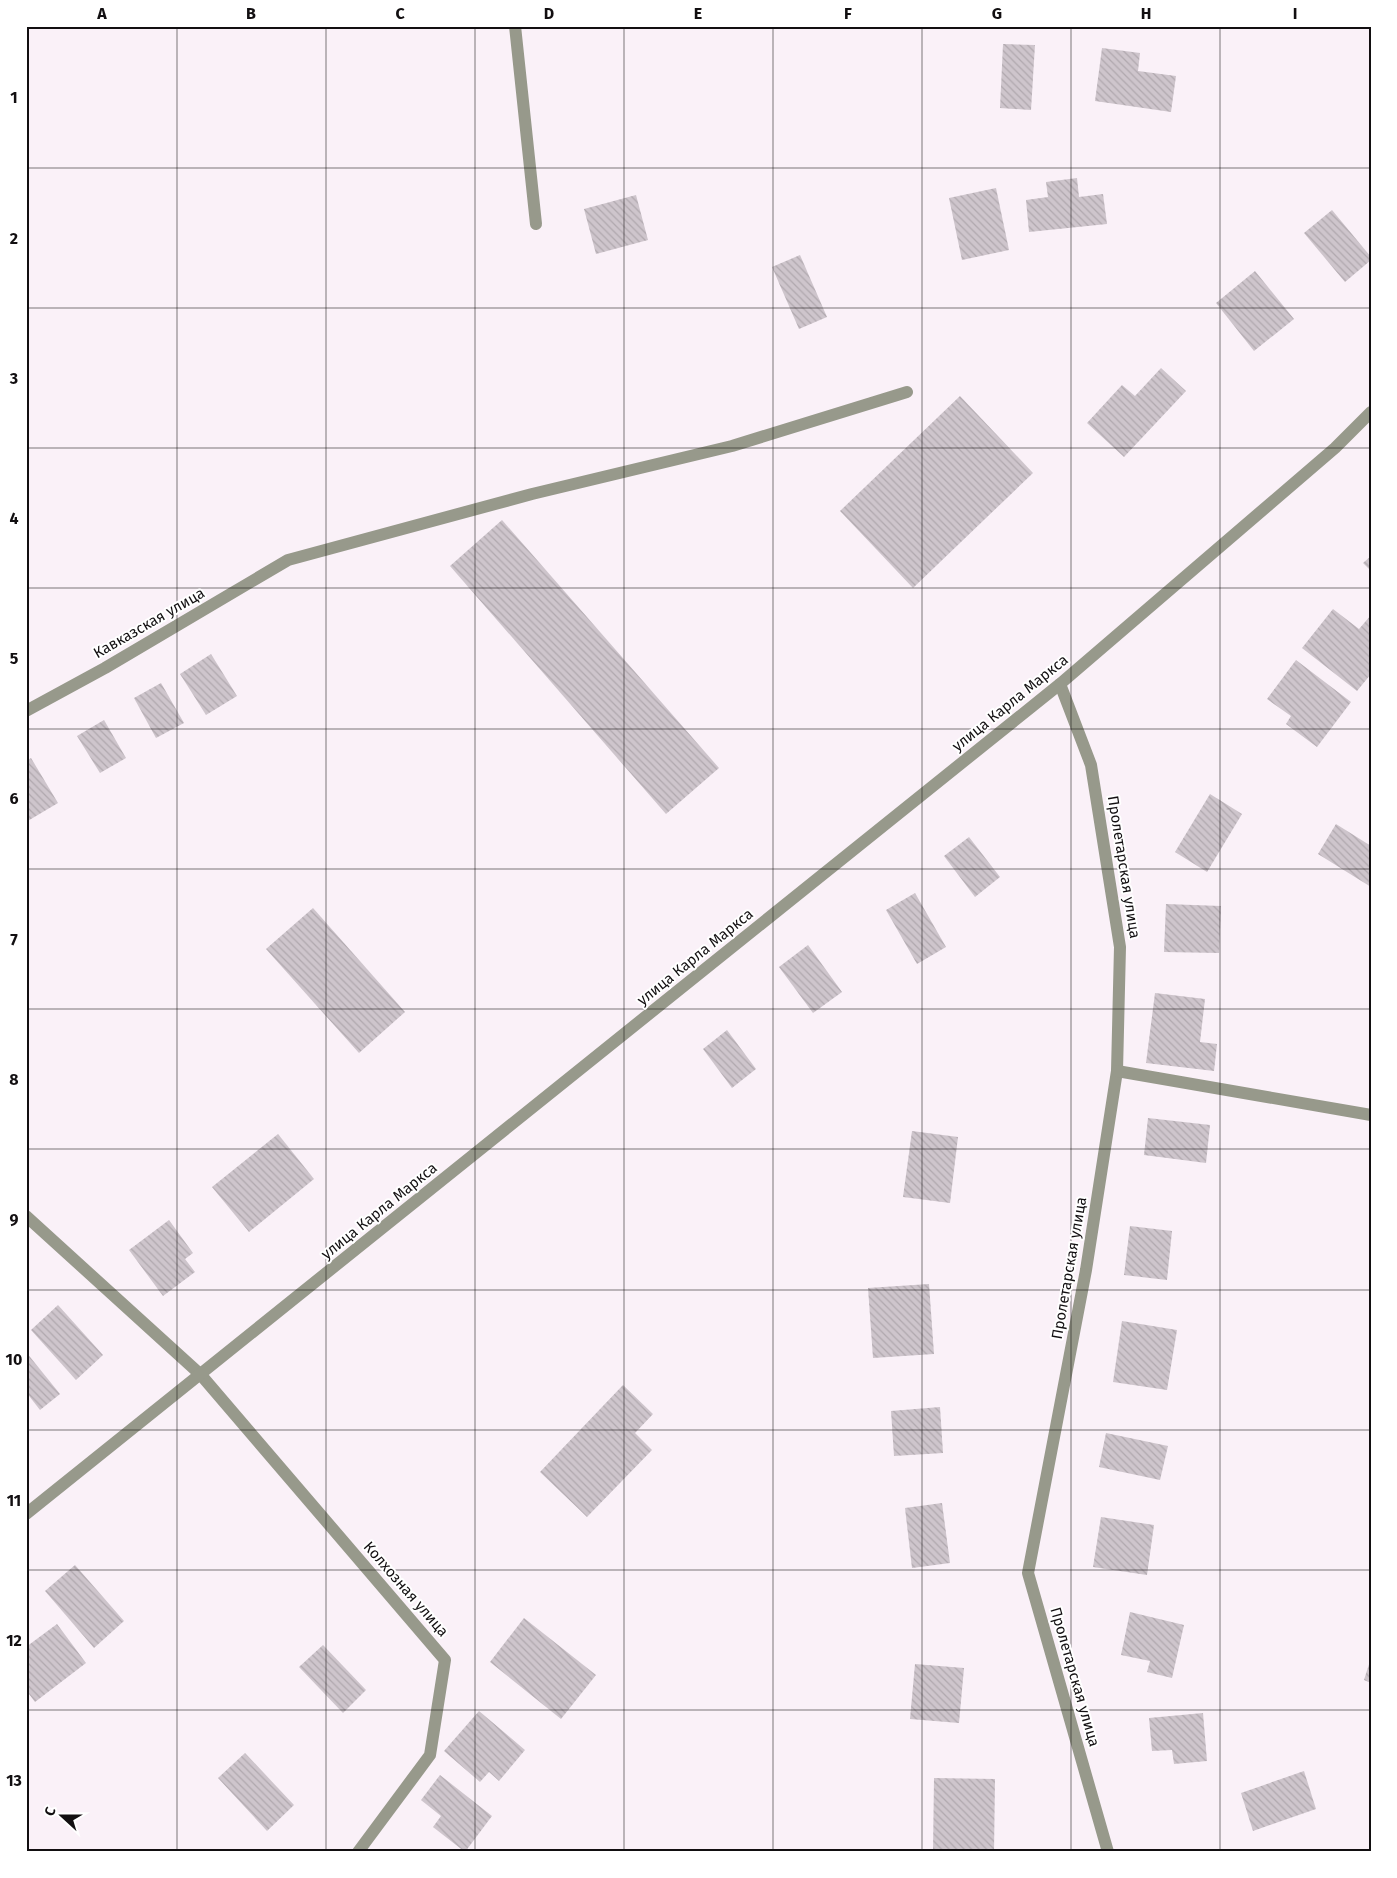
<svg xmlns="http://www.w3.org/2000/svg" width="1397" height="1878" font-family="'Fira Sans',sans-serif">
<defs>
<pattern id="building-back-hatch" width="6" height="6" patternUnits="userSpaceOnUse" patternTransform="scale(1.25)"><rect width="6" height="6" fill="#cec5cc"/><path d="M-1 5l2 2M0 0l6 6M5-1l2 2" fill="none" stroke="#b0a8ae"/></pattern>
</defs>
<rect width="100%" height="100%" fill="#faf1f8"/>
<g fill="url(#building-back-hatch)">
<polygon points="1003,44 1035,45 1031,110 1000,108"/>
<polygon points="1102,48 1140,53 1138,71 1176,76 1171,112 1095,101"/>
<polygon points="1077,178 1079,197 1103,194 1107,224 1029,232 1026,200 1048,197 1046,182"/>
<polygon points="996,188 1009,250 962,260 949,198"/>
<polygon points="636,195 648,240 596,254 584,209"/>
<polygon points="1332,210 1371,257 1371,260 1345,282 1304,233"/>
<polygon points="800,255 827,317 799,329 772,267"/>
<polygon points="1255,271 1294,319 1254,351 1216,303"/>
<polygon points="1161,368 1186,391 1124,457 1087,423 1122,385 1135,396"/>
<polygon points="960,396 1033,473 913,588 840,511"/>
<polygon points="502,520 719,768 666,814 450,566"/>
<polygon points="1371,556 1371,571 1363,563"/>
<polygon points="1333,609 1359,629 1371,615 1371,674 1357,691 1302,648"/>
<polygon points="211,654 237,696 206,715 180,674"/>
<polygon points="1296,660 1351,702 1317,747 1286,724 1291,716 1267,699"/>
<polygon points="161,683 184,723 156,738 134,698"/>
<polygon points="104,720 126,758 100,773 77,736"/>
<polygon points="31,758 58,803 26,822 26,761"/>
<polygon points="1210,794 1242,814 1207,872 1175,852"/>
<polygon points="1336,824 1371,846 1371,887 1318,854"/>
<polygon points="969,837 1000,877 975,897 944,856"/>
<polygon points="915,893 946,947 917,964 886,910"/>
<polygon points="1166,904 1221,906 1219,953 1164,952"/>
<polygon points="313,908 405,1012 359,1053 266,949"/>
<polygon points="808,945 842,992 813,1013 779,967"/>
<polygon points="1155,993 1205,999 1200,1042 1217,1044 1214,1071 1146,1063"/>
<polygon points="727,1030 756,1069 732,1088 703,1049"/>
<polygon points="1148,1118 1210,1125 1206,1163 1144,1155"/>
<polygon points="912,1131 958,1137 950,1203 903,1197"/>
<polygon points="278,1134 314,1179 249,1232 212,1187"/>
<polygon points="169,1220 193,1253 185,1259 195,1272 163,1296 129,1250"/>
<polygon points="1130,1226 1172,1231 1167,1280 1124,1275"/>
<polygon points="929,1284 934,1354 873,1358 868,1288"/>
<polygon points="58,1305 103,1355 76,1380 31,1330"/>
<polygon points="1122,1321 1177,1330 1167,1390 1113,1382"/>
<polygon points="26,1352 60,1394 40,1410 26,1392"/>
<polygon points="623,1385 653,1414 635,1433 652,1450 587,1517 540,1472"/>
<polygon points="940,1407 943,1453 894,1456 891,1411"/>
<polygon points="1106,1433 1168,1446 1160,1480 1099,1467"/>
<polygon points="942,1503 950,1563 912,1568 905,1508"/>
<polygon points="1101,1517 1154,1525 1147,1575 1093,1567"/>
<polygon points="75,1565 124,1621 94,1648 45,1591"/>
<polygon points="1130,1612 1184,1625 1172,1678 1147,1672 1150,1661 1121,1655"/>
<polygon points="524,1618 596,1675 561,1719 490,1662"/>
<polygon points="57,1624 86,1663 35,1702 26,1690 26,1647"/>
<polygon points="323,1645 366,1690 343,1713 299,1667"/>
<polygon points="1370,1661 1371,1661 1371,1683 1364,1680"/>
<polygon points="915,1664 964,1668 959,1723 910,1719"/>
<polygon points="479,1711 525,1750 499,1781 489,1772 480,1782 444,1751"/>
<polygon points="1203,1713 1207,1761 1174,1764 1172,1750 1152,1751 1149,1718"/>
<polygon points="245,1753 294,1805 267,1831 218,1778"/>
<polygon points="1304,1771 1316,1809 1253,1831 1241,1793"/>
<polygon points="440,1775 492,1816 465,1852 433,1827 441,1816 421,1800"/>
<polygon points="934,1778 995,1779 994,1852 933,1852"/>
</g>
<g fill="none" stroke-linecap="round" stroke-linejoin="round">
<g stroke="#97998b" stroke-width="12">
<polyline points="515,26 536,224"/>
<polyline points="1060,684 1091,765 1120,947 1117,1071 1086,1270 1028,1573 1108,1852"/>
<polyline points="26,711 105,668 288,560 532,494 732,446 907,392"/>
<polyline points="1117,1071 1371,1115"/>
<polyline points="26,1216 201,1375 445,1660 430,1755 358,1852"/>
<polyline points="26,1514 1060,684 1335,448 1371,412"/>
</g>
</g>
<path fill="none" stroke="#120f11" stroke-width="1" stroke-opacity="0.55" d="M177,26V1852M326,26V1852M475,26V1852M624,26V1852M773,26V1852M922,26V1852M1071,26V1852M1220,26V1852M26,168H1371M26,308H1371M26,448H1371M26,588H1371M26,729H1371M26,869H1371M26,1009H1371M26,1149H1371M26,1290H1371M26,1430H1371M26,1570H1371M26,1710H1371"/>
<g text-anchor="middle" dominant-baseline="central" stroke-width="4" stroke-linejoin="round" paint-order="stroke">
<g font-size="15" fill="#120f11" stroke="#fff">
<text transform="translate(149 623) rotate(-30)">Кавказская улица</text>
<text transform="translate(1010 703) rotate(-39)">улица Карла Маркса</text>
<text transform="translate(1124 867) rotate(81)">Пролетарская улица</text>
<text transform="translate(695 957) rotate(-39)">улица Карла Маркса</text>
<text transform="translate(379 1211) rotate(-39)">улица Карла Маркса</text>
<text transform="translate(1069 1268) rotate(-80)">Пролетарская улица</text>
<text transform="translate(406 1589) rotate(49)">Колхозная улица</text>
<text transform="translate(1075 1677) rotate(74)">Пролетарская улица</text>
</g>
</g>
<rect width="1397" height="1878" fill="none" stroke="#ffffff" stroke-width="55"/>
<g transform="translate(62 1816) rotate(291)" stroke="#ffffff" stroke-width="4" paint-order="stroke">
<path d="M0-4L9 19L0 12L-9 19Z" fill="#120f11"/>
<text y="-8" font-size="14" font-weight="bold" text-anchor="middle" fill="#120f11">С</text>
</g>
<rect x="28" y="28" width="1342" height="1822" fill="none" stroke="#120f11" stroke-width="2"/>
<g font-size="16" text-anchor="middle" font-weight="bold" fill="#120f11">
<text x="102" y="19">A</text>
<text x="251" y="19">B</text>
<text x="400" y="19">C</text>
<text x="549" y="19">D</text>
<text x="698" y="19">E</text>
<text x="848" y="19">F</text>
<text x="997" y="19">G</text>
<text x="1146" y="19">H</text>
<text x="1295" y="19">I</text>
<text x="14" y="103">1</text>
<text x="14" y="244">2</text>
<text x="14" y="384">3</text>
<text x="14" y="524">4</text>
<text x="14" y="664">5</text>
<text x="14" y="804">6</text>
<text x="14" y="945">7</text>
<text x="14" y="1085">8</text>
<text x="14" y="1225">9</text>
<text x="14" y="1365">10</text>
<text x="14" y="1506">11</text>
<text x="14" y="1646">12</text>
<text x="14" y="1786">13</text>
</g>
</svg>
